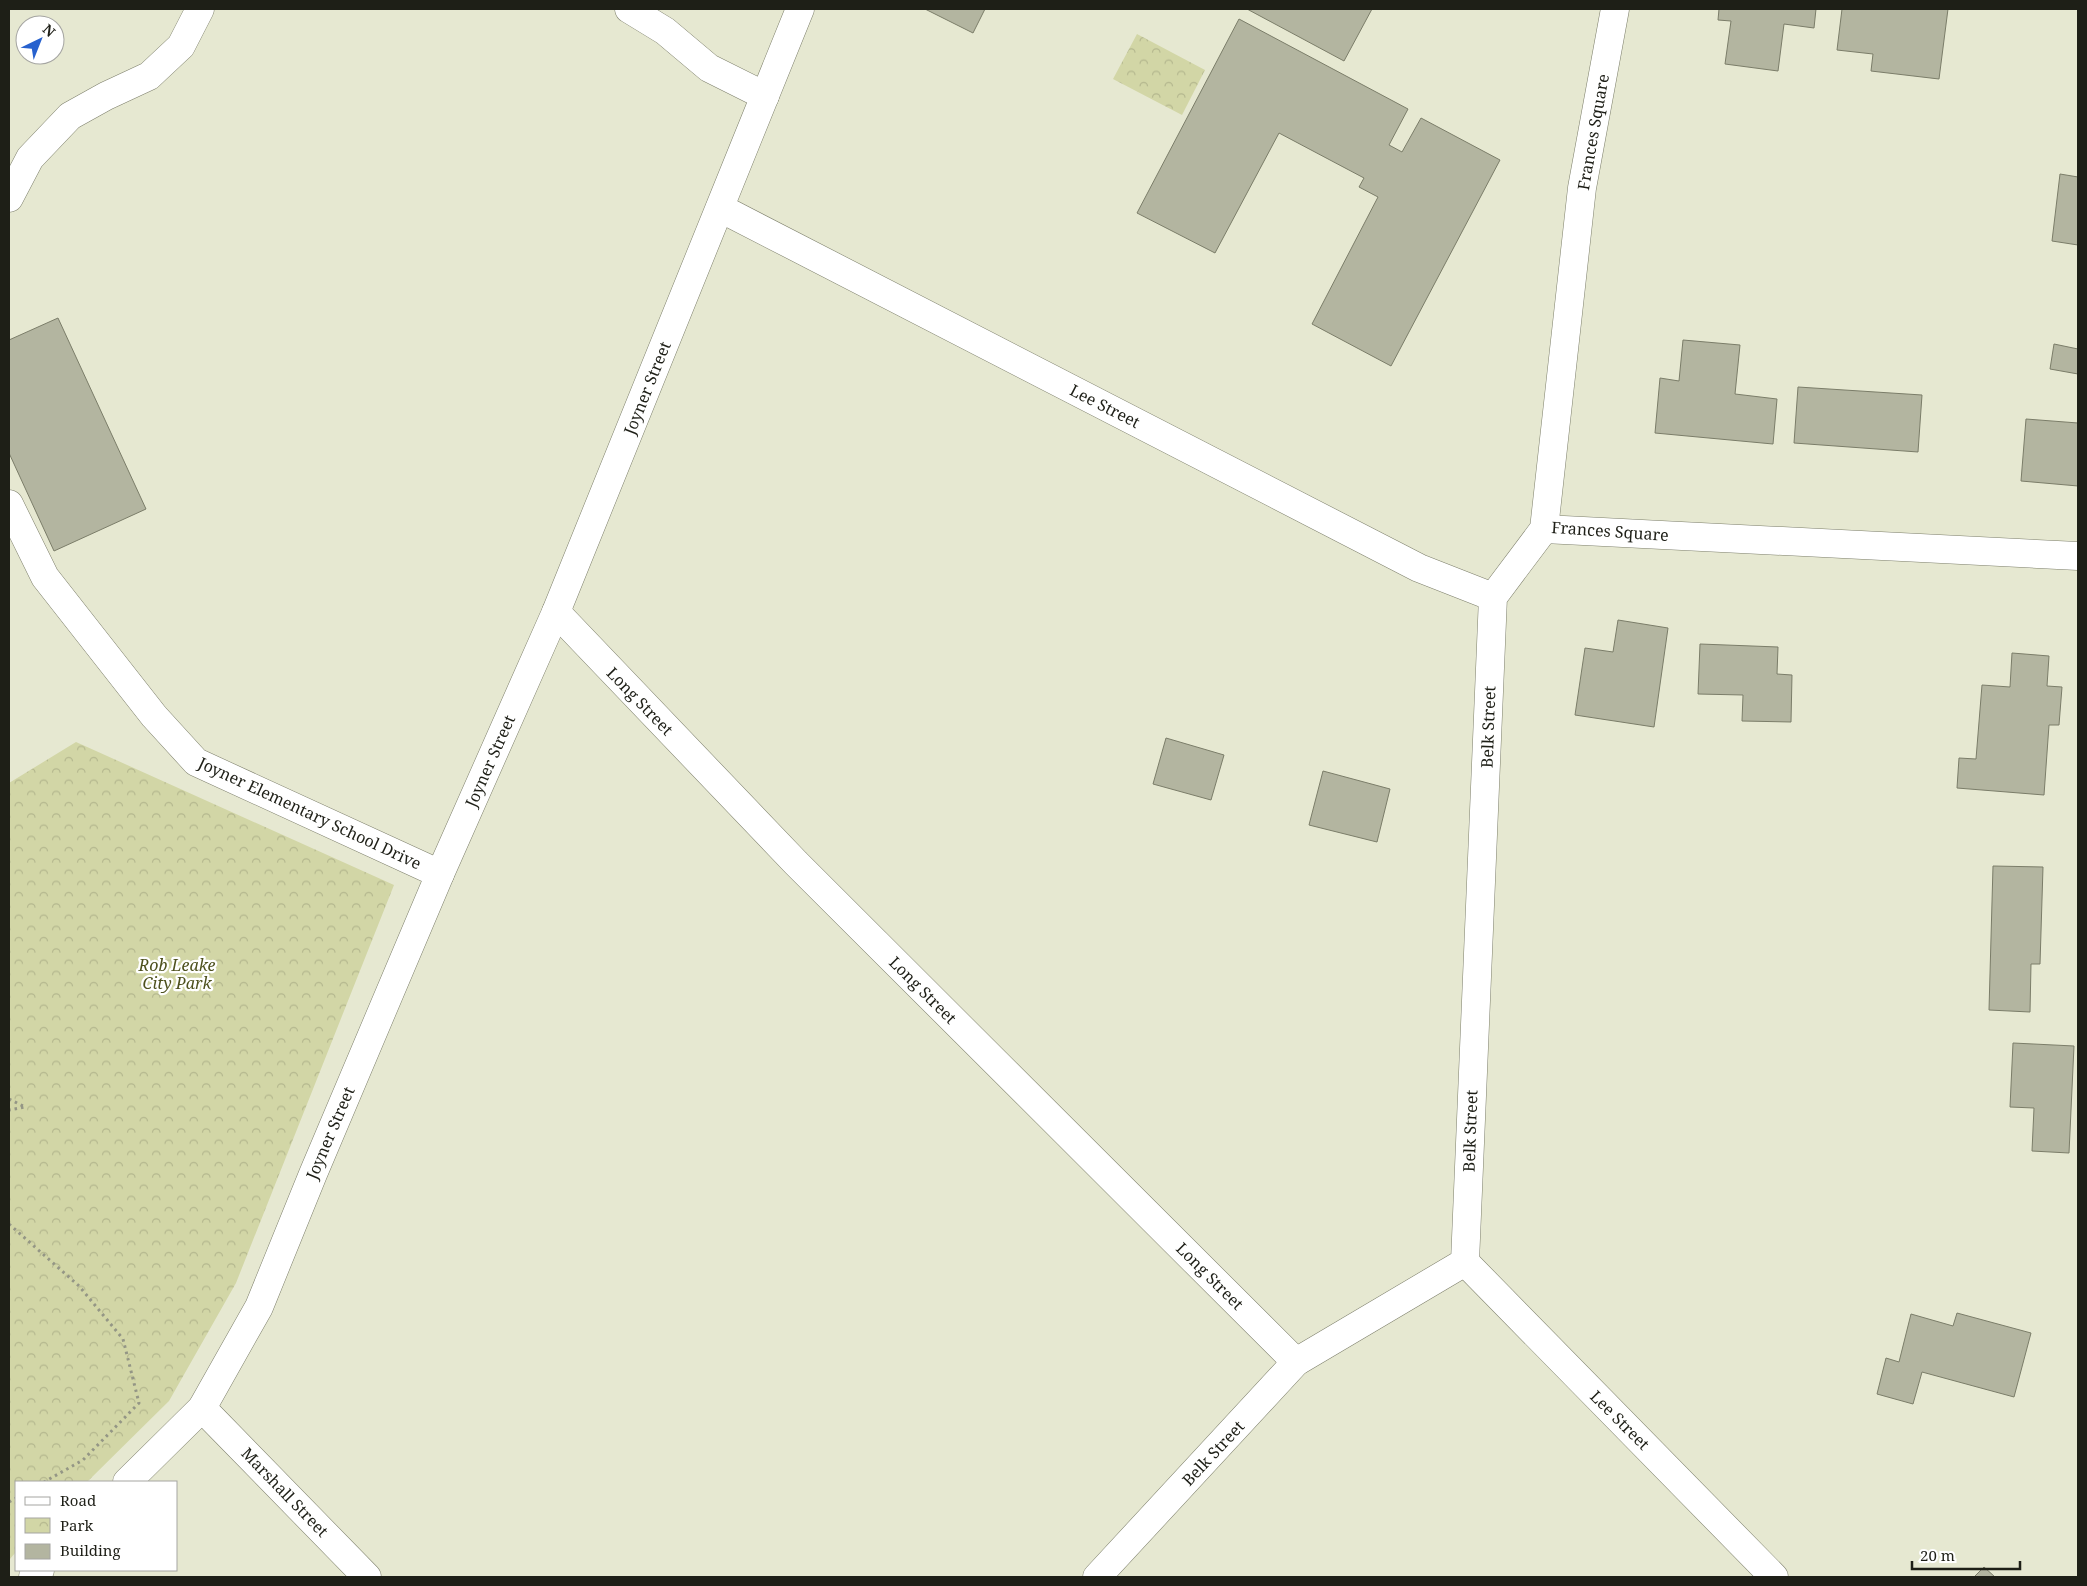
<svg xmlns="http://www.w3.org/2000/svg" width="2087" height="1586" font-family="'Noto Serif',serif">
<defs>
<pattern id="park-crowns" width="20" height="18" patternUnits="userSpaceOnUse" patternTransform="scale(1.25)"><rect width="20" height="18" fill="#d2d6a6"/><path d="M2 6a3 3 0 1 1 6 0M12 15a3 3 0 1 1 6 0" fill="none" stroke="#b4b78e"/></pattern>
</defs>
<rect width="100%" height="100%" fill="#e6e8d1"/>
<g fill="url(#park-crowns)">
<polygon points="1137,34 1205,70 1182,115 1113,79"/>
<polygon points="76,742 394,885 236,1283 169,1401 87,1482 16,1482 16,1552 9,1560 9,783"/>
</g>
<g fill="#b3b5a0" stroke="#7b7d69">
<polygon points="925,9 985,9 973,33"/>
<polygon points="1247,9 1372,9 1344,61"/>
<polygon points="1719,9 1816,9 1814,28 1784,24 1778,71 1725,64 1731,21 1718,20"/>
<polygon points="1842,9 1948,9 1939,79 1871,71 1873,54 1837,50"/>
<polygon points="1239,19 1408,109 1389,145 1402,152 1421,118 1500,160 1391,366 1312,324 1378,197 1359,187 1364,178 1279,133 1215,253 1137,213"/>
<polygon points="2060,174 2078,177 2078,245 2052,241"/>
<polygon points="58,318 146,509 54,551 9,453 9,340"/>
<polygon points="1683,340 1740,345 1735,394 1777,399 1773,444 1655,433 1660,378 1679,381"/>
<polygon points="2054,344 2078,349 2078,374 2050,369"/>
<polygon points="1798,387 1922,395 1918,452 1794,443"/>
<polygon points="2026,419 2078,423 2078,486 2021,481"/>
<polygon points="1618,620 1668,628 1654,727 1575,715 1585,648 1613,652"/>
<polygon points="1700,644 1778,647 1777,674 1792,675 1791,722 1742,721 1743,695 1698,694"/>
<polygon points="2012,653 2049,656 2047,686 2062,687 2059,725 2049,725 2044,795 1957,788 1959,758 1976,759 1982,685 2010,687"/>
<polygon points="1166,738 1224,755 1211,800 1153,784"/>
<polygon points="1323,771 1390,789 1377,842 1309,825"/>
<polygon points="1993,866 2043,867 2040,964 2031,964 2030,1012 1989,1010"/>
<polygon points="2013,1043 2074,1046 2069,1153 2032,1151 2034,1108 2010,1107"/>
<polygon points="1957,1313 2031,1333 2014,1397 1922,1372 1913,1404 1877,1394 1886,1358 1899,1362 1911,1314 1953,1326"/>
<polygon points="1984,1567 1995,1577 1974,1577"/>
</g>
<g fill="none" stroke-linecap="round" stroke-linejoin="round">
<g stroke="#7d7f6b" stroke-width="29">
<g id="street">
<polyline points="629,9 665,31 709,68 765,96"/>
<polyline points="9,198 30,158 70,116 106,96 149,76 181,46 200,9"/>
<polyline points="720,208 1419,568 1493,597"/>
<polyline points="9,504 45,577 154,716 196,762 440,874"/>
<polyline points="1544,529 2078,556"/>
<polyline points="556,612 796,863 1296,1362"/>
<polyline points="1465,1262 1774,1577"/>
<polyline points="202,1408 367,1577"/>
<polyline points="127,1482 202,1408 259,1307 313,1174 440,874 556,612 800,9"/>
<polyline points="33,1577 40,1570"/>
<polyline points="1097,1577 1296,1362 1465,1262 1493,597 1544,529 1582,188 1615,9"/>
</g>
</g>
<g stroke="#949685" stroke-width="3" stroke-dasharray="2.5 4" stroke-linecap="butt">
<polyline points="9,1099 25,1107 9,1110"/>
<polyline points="9,1224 79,1286 123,1339 139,1403 83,1460 44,1482"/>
<polyline points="9,1502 16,1498"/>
</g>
<use href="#street" stroke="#fff" stroke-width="28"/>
</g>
<g text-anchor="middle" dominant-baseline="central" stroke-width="4.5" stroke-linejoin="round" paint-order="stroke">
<g font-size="16" fill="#1e1f17" stroke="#fff">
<text transform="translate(1593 132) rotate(-80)">Frances Square</text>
<text transform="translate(647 388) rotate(-68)">Joyner Street</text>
<text transform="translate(1105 406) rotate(27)">Lee Street</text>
<text transform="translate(1610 531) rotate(4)">Frances Square</text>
<text transform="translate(640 701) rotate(46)">Long Street</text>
<text transform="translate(1488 727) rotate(-88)">Belk Street</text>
<text transform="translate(490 761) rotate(-66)">Joyner Street</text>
<text transform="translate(310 813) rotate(25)">Joyner Elementary School Drive</text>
<text transform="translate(923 990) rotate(45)">Long Street</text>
<text transform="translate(1470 1131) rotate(-88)">Belk Street</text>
<text transform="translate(330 1133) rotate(-67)">Joyner Street</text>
<text transform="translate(1210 1276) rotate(45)">Long Street</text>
<text transform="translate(1620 1420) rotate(45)">Lee Street</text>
<text transform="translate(1213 1453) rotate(-47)">Belk Street</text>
<text transform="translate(285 1492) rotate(46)">Marshall Street</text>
</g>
<g font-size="16" font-style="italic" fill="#4e511e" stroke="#fff">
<text x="177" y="965">Rob Leake<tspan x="177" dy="18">City Park</tspan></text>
</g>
</g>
<rect width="2087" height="1586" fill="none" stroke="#1e1f17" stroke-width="20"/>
<rect x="15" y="1481" width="162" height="90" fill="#ffffff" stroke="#a5a5a2"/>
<rect x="25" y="1497" width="25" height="8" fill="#ffffff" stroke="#a5a5a2"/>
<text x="60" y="1506" font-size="15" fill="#1e1f17">Road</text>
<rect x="25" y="1518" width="25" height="15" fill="url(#park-crowns)" stroke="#a5a5a2"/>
<text x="60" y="1531" font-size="15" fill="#1e1f17">Park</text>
<rect x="25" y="1544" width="25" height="15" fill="#b3b5a0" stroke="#a5a5a2"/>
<text x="60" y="1556" font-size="15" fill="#1e1f17">Building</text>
<g transform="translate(40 40) rotate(43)"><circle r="24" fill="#ffffff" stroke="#a5a5a2"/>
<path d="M0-4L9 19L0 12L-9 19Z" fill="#2761ce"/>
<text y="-8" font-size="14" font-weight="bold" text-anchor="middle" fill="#1e1f17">N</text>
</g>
<path d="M1912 1561v8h108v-8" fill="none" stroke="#1e1f17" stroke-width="2.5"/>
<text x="1920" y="1561" font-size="15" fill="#1e1f17" stroke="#ffffff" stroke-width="4" paint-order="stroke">20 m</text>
</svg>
